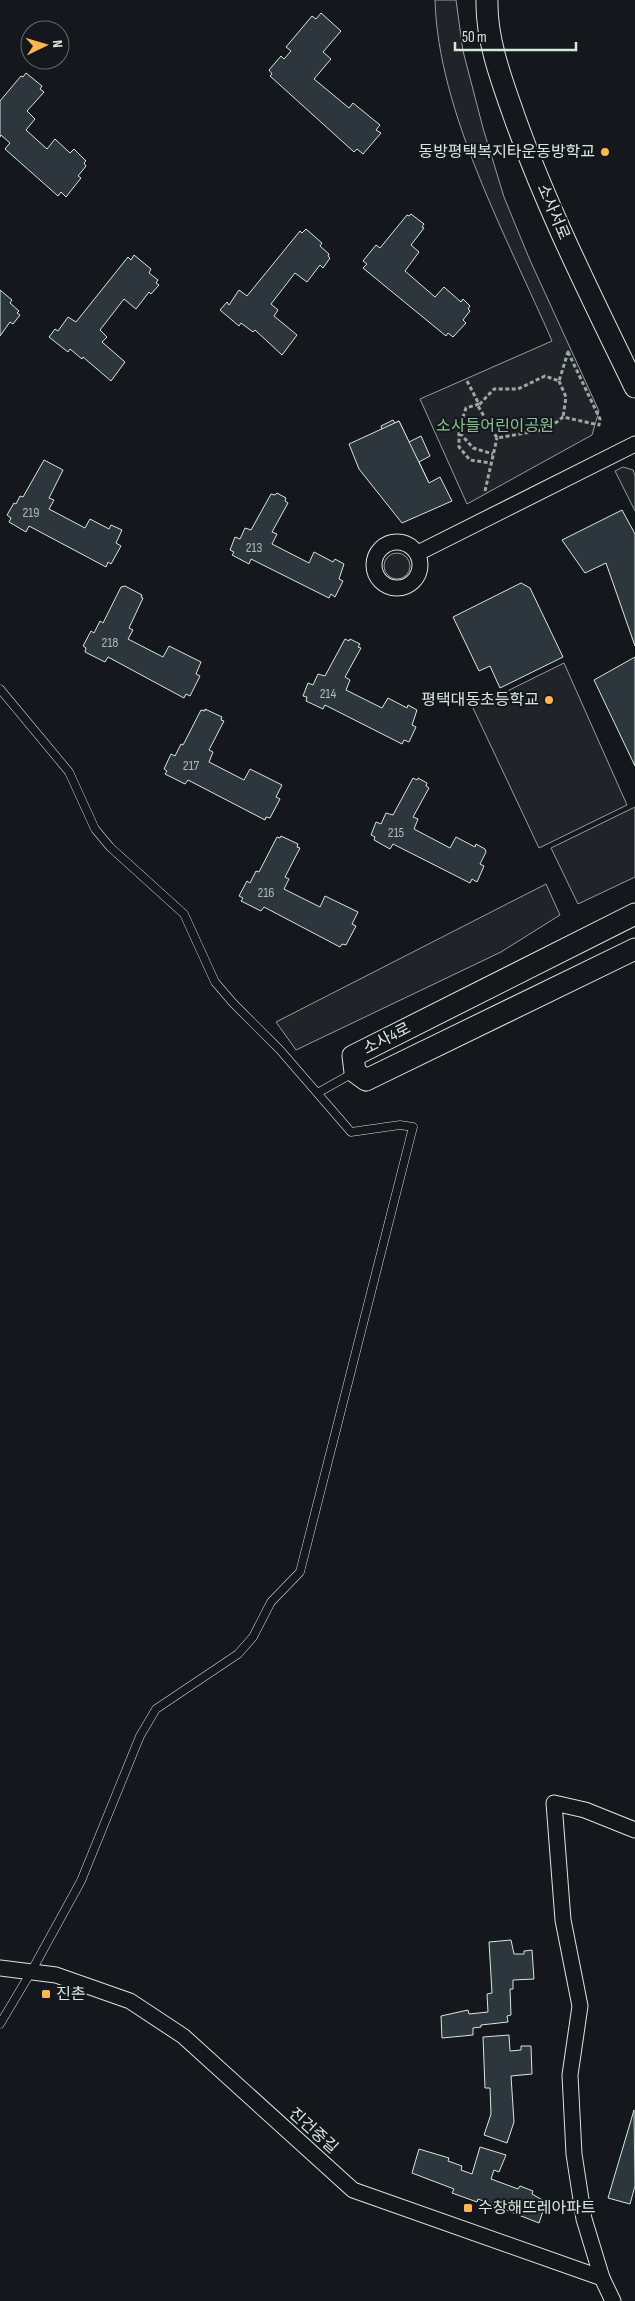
<svg xmlns="http://www.w3.org/2000/svg" width="635" height="2301" font-family="'Sofia Sans Condensed','Noto Sans KR',sans-serif">
<rect width="100%" height="100%" fill="#14181c"/>
<g fill="#202428" stroke="#939e99">
<path d="M435,0H456L463,51L483,128L504,197L529,258L599,411L592,435L467,504L420,399L552,341C508,239 438,112 435,0Z"/>
<polygon points="623,467 633,470 635,476 635,511 615,471"/>
<circle cx="397" cy="566" r="13"/>
<polygon points="564,663 627,805 539,848 473,708"/>
<polygon points="635,807 635,877 578,904 551,848"/>
<polygon points="546,884 560,915 501,952 296,1050 276,1022"/>
</g>
<g fill="#2c363c" stroke="#d8e6dc">
<polygon points="321,13 341,31 323,52 331,59 314,79 349,108 353,103 380,125 376,130 381,133 363,154 357,149 354,152 270,76 272,74 269,70 281,56 284,59 291,51 286,47 312,16 316,19"/>
<polygon points="26,73 42,86 40,89 44,92 27,111 35,119 26,130 47,149 55,139 70,153 74,149 86,161 84,163 86,166 78,176 81,178 66,197 61,192 58,196 5,149 10,143 1,135 0,137 0,101 21,76 23,77"/>
<polygon points="411,214 424,224 422,227 424,228 411,245 419,252 405,271 435,297 444,287 461,302 463,299 470,306 468,309 470,311 463,320 466,323 453,337 448,333 446,336 363,268 367,264 363,261 376,245 380,248 407,215 409,216"/>
<polygon points="306,229 322,243 320,246 329,254 328,256 330,258 323,268 320,265 307,282 295,273 271,304 278,310 274,316 297,335 282,355 255,330 253,332 241,323 239,326 220,310 227,302 229,305 239,290 247,296 300,231 302,233"/>
<polygon points="134,255 151,269 149,273 158,280 156,283 159,285 151,294 149,292 136,309 124,299 100,330 107,337 102,342 125,362 111,381 83,357 82,359 70,349 68,352 49,337 55,329 58,331 68,317 76,322 128,257 131,260"/>
<polygon points="0,290 12,300 10,303 19,311 17,313 20,315 13,324 10,322 0,336"/>
<polygon points="393,420 395,423 399,421 409,442 421,436 430,456 419,462 429,483 408,493 379,432 382,430 381,426"/>
<polygon points="399,421 429,483 440,477 452,501 402,523 359,469 349,444"/>
<polygon points="44,460 63,470 49,498 54,500 49,509 85,528 90,519 109,529 111,525 122,530 116,543 121,546 111,564 108,562 106,567 29,526 26,532 9,522 11,518 7,515 14,503 16,504 20,496 23,497"/>
<polygon points="277,493 286,498 285,501 288,503 272,532 277,534 272,544 309,563 314,552 333,562 335,559 344,564 339,579 343,581 335,597 331,594 329,598 251,559 249,564 232,555 234,552 230,550 235,537 240,539 245,528 251,530 271,494 275,495"/>
<polygon points="622,510 635,534 635,646 606,563 585,573 562,540"/>
<polygon points="521,583 530,588 563,657 500,688 490,666 479,671 453,617"/>
<polygon points="125,586 142,595 141,597 143,598 129,628 133,630 128,639 163,657 169,646 201,662 196,674 200,676 190,696 186,694 184,698 108,657 105,662 85,652 86,648 83,646 91,631 94,633 100,621 103,623 121,587"/>
<polygon points="345,639 349,641 350,639 360,644 358,647 361,648 345,677 350,680 346,690 382,708 388,698 407,708 408,705 417,710 412,725 416,727 409,742 404,740 402,744 325,705 323,709 306,701 307,697 303,696 308,683 313,685 318,674 325,676"/>
<polygon points="635,657 635,766 594,680"/>
<polygon points="205,709 222,717 221,720 224,721 209,750 213,752 209,762 244,780 250,769 282,785 276,797 280,799 270,818 266,817 265,820 188,780 185,784 165,774 167,771 164,769 171,754 175,756 181,744 183,745 201,710 205,711"/>
<polygon points="413,778 417,780 418,778 427,783 426,786 429,788 413,817 418,819 414,829 450,848 456,837 475,847 476,844 485,849 486,852 480,864 484,866 477,882 472,879 470,883 393,844 390,849 374,840 375,837 371,835 376,822 381,824 386,813 393,815"/>
<polygon points="281,836 298,844 297,847 300,848 285,877 289,879 284,889 320,907 325,896 358,912 352,924 356,926 346,945 342,944 340,947 264,907 261,911 241,901 243,898 239,896 247,881 250,883 256,871 259,872 277,837 280,838"/>
<polygon points="511,1940 514,1954 524,1954 524,1951 532,1950 534,1979 513,1980 513,1989 510,1989 511,2015 507,2016 508,2022 481,2025 481,2027 473,2028 473,2035 442,2038 441,2016 468,2010 469,2014 488,2012 487,1994 492,1993 489,1942"/>
<polygon points="509,2035 510,2051 521,2050 521,2046 531,2046 532,2074 511,2076 514,2122 507,2143 484,2135 491,2114 490,2088 485,2088 483,2037"/>
<polygon points="634,2110 635,2186 630,2204 608,2198"/>
<polygon points="480,2147 506,2155 499,2172 494,2170 491,2179 518,2189 520,2186 533,2191 532,2194 546,2202 539,2223 478,2199 477,2202 452,2193 454,2189 412,2173 419,2149 449,2158 448,2161 462,2166 461,2170 472,2174"/>
</g>
<g fill="none" stroke-linecap="round" stroke-linejoin="round">
<g stroke="#d8e6dc" stroke-width="9">
<g id="lane">
<polyline points="0,689 69,772 95,829 110,847 184,914 215,982 233,1003 280,1050 351,1132 400,1125 413,1127 300,1572 271,1602 253,1637 238,1654 156,1709 140,1736 81,1881 31,1972 0,2024"/>
<polyline points="321,1091 353,1073"/>
</g>
</g>
<g stroke="#d8e6dc" stroke-width="17">
<g id="street">
<circle cx="397" cy="565" r="23"/>
<polyline points="418,553 635,444"/>
<polyline points="0,1968 56,1975 130,2001 183,2036 353,2190 602,2278 613,2301"/>
<polyline points="602,2278 584,2219 574,2154 570,2075 580,2006 563,1920 554,1803 585,1810 635,1830"/>
</g>
</g>
<g stroke="#d8e6dc" stroke-width="23">
<g id="secondary">
<path d="M487,0C486,37 500,76 512,110C545,205 591,296 635,387"/>
<polyline points="635,914 353,1056 355,1072 366,1080 635,949"/>
</g>
</g>
<g stroke="#9da8a2" stroke-width="3" stroke-dasharray="4 2.5" stroke-linecap="butt">
<polygon points="568,352 600,419 599,425 563,417 548,429 497,438 478,406 494,389 518,389 545,376 559,381"/>
<polyline points="467,381 479,404 466,408 459,429 459,447 470,460 491,463"/>
<polyline points="559,381 566,397 563,417"/>
<polyline points="460,433 473,448 493,454"/>
<polyline points="485,491 497,438"/>
</g>
<use href="#lane" stroke="#14181c" stroke-width="8"/>
<use href="#street" stroke="#14181c" stroke-width="15"/>
<use href="#secondary" stroke="#14181c" stroke-width="21"/>
</g>
<g fill="#ffb74d" stroke="#14181c" stroke-width="2">
<circle cx="605" cy="152" r="5"/>
<circle cx="549" cy="700" r="5"/>
<rect x="41" y="1989" width="10" height="10" rx="2.5"/>
<rect x="463" y="2203" width="10" height="10" rx="2.5"/>
</g>
<g text-anchor="middle" dominant-baseline="central" stroke-width="4" stroke-linejoin="round" paint-order="stroke">
<g font-size="14" fill="#adbab4">
<text x="31" y="512">219</text>
<text x="254" y="547">213</text>
<text x="110" y="642">218</text>
<text x="328" y="693">214</text>
<text x="191" y="765">217</text>
<text x="396" y="832">215</text>
<text x="266" y="892">216</text>
</g>
<g font-size="16" fill="#d8e6dc" stroke="#14181c" text-anchor="end">
<text x="595" y="152">동방평택복지타운동방학교</text>
<text x="539" y="700">평택대동초등학교</text>
<text x="56" y="1994" text-anchor="start">진촌</text>
<text x="478" y="2208" text-anchor="start">수창해뜨레아파트</text>
</g>
<g font-size="16" fill="#d8e6dc" stroke="#14181c">
<text transform="translate(553 212) rotate(67)">소사서로</text>
<text transform="translate(387 1039) rotate(-27)">소사4로</text>
<text transform="translate(313 2131) rotate(42)">진건중길</text>
</g>
<g font-size="16" fill="#8ac095" stroke="#14181c">
<text x="495" y="426">소사들어린이공원</text>
</g>
</g>
<g transform="translate(45 45) rotate(85)"><circle r="24" fill="#14181c" stroke="#626a69"/>
<path d="M0-4L9 19L0 12L-9 19Z" fill="#ffb74d"/>
<text y="-8" font-size="14" font-weight="bold" text-anchor="middle" fill="#d8e6dc">N</text>
</g>
<path d="M455 42v8h121v-8" fill="none" stroke="#d8e6dc" stroke-width="2.5"/>
<text x="462" y="42" font-size="15" fill="#d8e6dc" stroke="#14181c" stroke-width="4" paint-order="stroke">50 m</text>
</svg>
